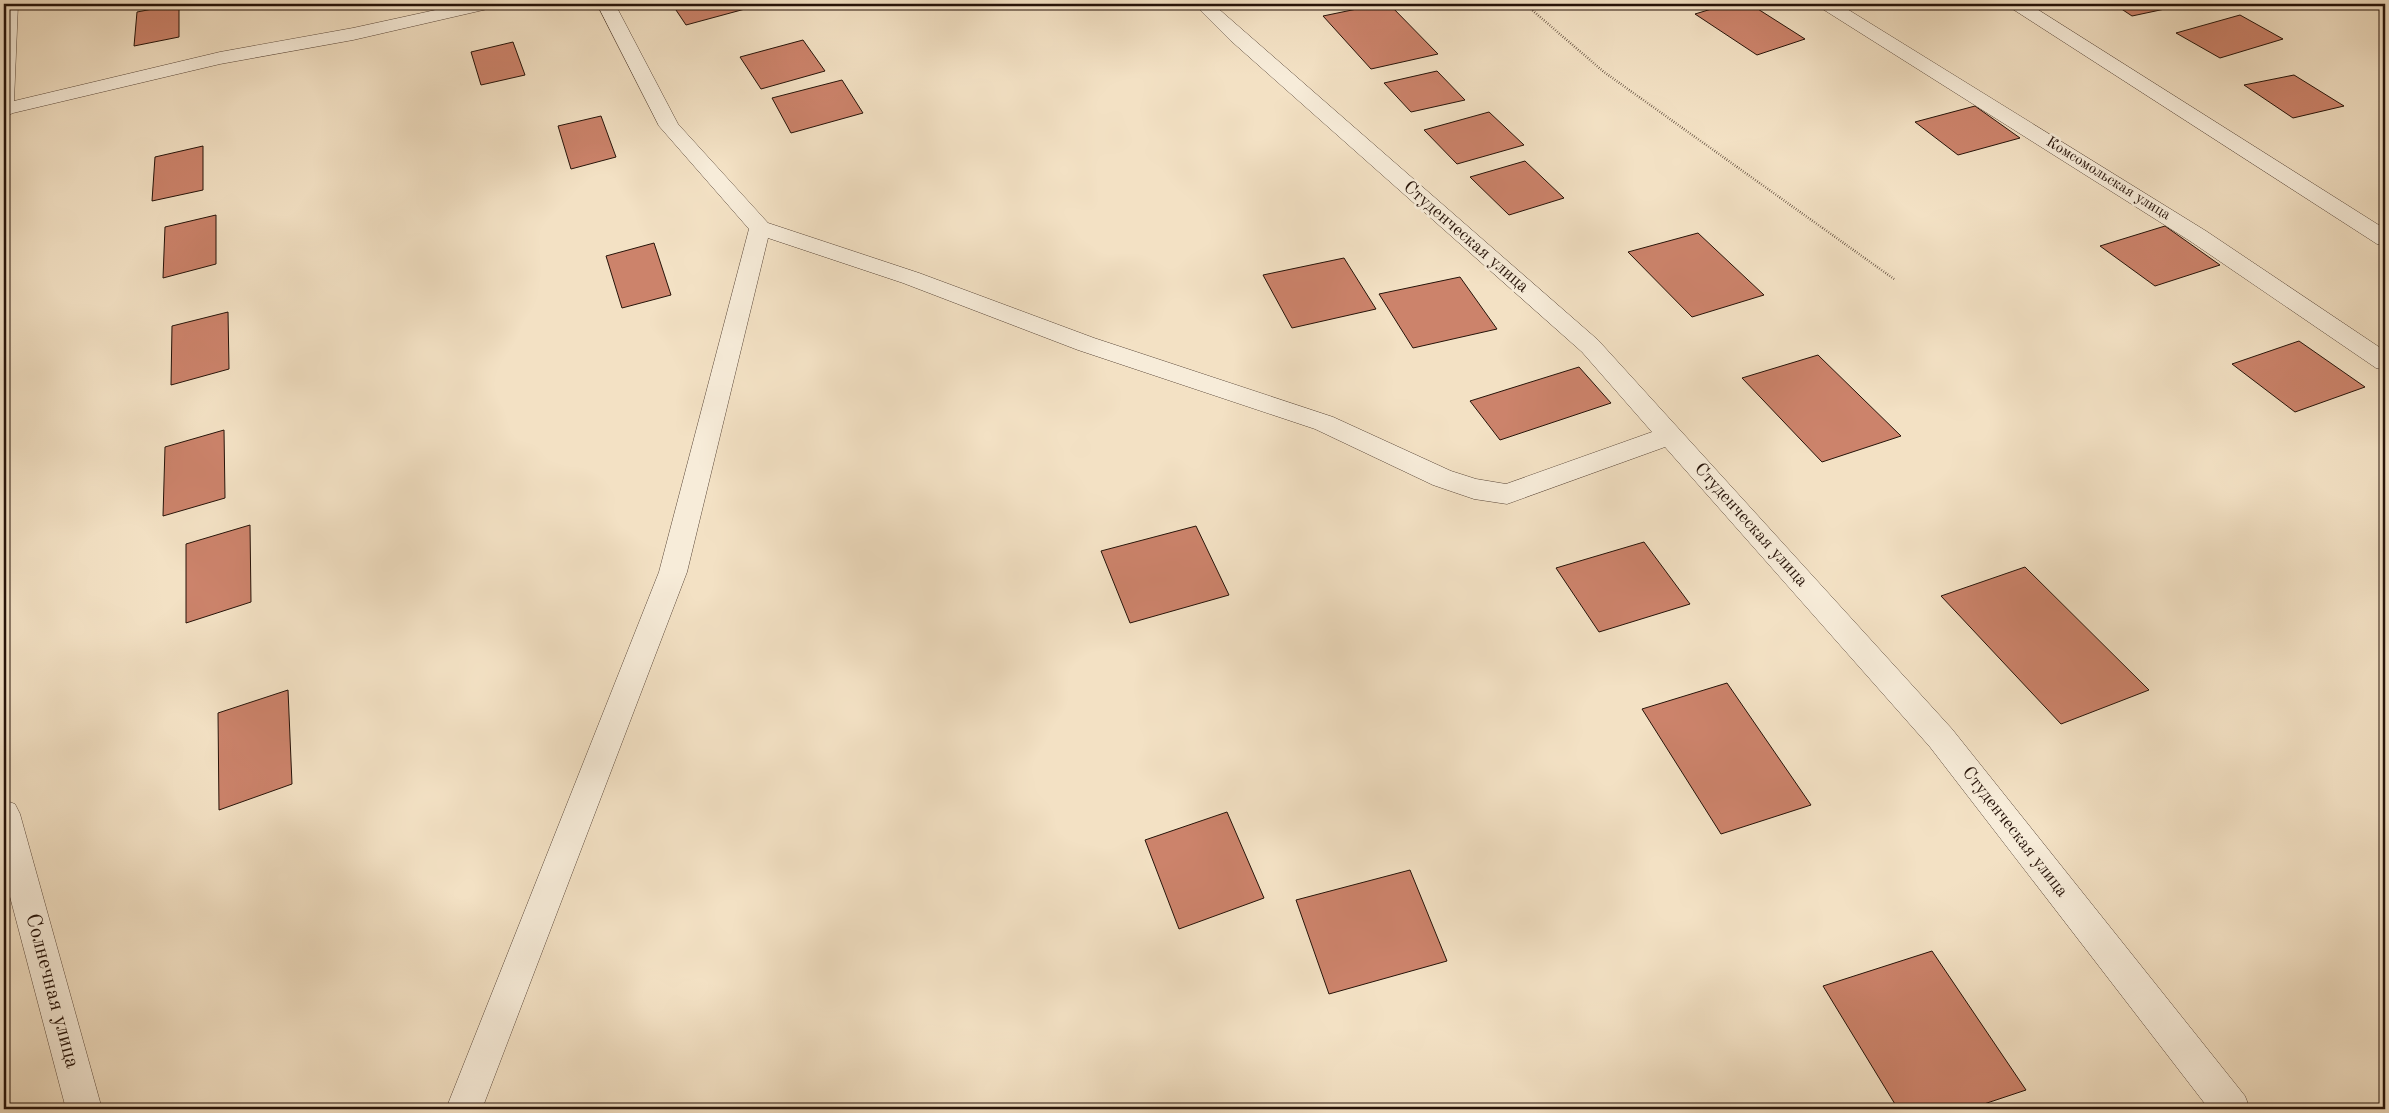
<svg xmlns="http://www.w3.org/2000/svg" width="2389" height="1113" font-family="'Old Standard TT',serif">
<rect width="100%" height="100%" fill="#f3e1c4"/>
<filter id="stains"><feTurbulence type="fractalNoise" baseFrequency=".004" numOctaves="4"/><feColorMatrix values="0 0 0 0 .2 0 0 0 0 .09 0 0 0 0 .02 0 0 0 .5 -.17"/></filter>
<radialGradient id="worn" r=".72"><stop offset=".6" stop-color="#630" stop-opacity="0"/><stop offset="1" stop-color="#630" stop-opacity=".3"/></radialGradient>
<g fill="#cc836b" stroke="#261309">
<polygon points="179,4 179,37 134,46 137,12"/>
<polygon points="672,4 741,4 745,9 686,25"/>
<polygon points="1381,4 1389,4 1438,54 1371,69 1323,16"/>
<polygon points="1728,4 1750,4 1805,39 1757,55 1695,14"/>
<polygon points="2114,4 2176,4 2179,6 2132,16"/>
<polygon points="2240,15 2283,39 2220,58 2176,33"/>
<polygon points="803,40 825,71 761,89 740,57"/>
<polygon points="513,42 525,75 481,85 471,52"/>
<polygon points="1437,71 1465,100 1411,112 1384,83"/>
<polygon points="2294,75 2344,106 2293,118 2244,85"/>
<polygon points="842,80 863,113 791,133 772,98"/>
<polygon points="1975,106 2020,138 1958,155 1915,122"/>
<polygon points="1489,112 1524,145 1457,164 1424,130"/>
<polygon points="601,116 616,157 571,169 558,126"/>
<polygon points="203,146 203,190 152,201 155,157"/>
<polygon points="1525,161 1564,198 1509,215 1470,177"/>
<polygon points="216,215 216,264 163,278 165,227"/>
<polygon points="2165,226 2220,265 2155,286 2100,246"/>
<polygon points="1698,233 1764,295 1692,317 1628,252"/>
<polygon points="654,243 671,295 622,308 606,256"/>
<polygon points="1344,258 1376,309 1292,328 1263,275"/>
<polygon points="1460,277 1497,329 1413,348 1379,294"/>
<polygon points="228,312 229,369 171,385 172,326"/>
<polygon points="2299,341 2365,387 2295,412 2232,364"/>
<polygon points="1818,355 1901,436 1822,462 1742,378"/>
<polygon points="1579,367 1611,403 1500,440 1470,401"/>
<polygon points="224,430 225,498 163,516 165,447"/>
<polygon points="250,525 251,602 186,623 186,544"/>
<polygon points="1196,526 1229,595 1130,623 1101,551"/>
<polygon points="1644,542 1690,604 1599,632 1556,568"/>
<polygon points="2025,567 2149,690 2061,724 1941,596"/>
<polygon points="1727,683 1811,805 1721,834 1642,709"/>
<polygon points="288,690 292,784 219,810 218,713"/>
<polygon points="1227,812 1264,898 1179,929 1145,840"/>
<polygon points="1410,870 1447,961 1329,994 1296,900"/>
<polygon points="1932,951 2026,1090 1969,1109 1898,1109 1823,986"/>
</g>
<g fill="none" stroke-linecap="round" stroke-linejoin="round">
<g stroke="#594638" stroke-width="1">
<g id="minor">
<polygon points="4,4 18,4 14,101 220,52 353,28 463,4 495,4 492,8 353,40 220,64 13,113 4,117"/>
<polygon points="597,4 615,4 678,124 768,223 919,273 1094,338 1333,417 1451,471 1476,479 1506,484 1652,432 1582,352 1230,40 1194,4 1213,4 1598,340 1952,729 2245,1096 2250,1109 2209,1109 1930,747 1665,447 1507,504 1474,499 1433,485 1315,429 1078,350 903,283 768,238 687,572 482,1109 446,1109 659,572 749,229 659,126"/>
<polygon points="1818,4 1839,4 2206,231 2385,351 2385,370 2376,368 2190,241 1821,8"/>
<polygon points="2008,4 2029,4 2385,229 2385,246 2377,244 2011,8"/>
<polygon points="4,800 15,804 20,814 102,1109 66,1109 4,874"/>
</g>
</g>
<polyline stroke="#261309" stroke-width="2.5" stroke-dasharray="0.5 2" stroke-linecap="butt" points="1525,4 1604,72 1894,279"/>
<use href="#minor" fill="#f7ecd9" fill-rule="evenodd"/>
</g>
<g text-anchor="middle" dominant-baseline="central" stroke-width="5" stroke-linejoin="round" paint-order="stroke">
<g font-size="15" fill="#261309" stroke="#f7ecd9">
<text transform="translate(2108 179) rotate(32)">Комсомольская улица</text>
</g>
<g font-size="18" fill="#261309" stroke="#f7ecd9">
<text transform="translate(1466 237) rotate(41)">Студенческая улица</text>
<text transform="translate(1751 525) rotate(48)">Студенческая улица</text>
<text transform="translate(2015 832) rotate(52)">Студенческая улица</text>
</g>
<g font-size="21" fill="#261309" stroke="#f7ecd9">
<text transform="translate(52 991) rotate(75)">Солнечная улица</text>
</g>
</g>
<rect width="2389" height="1113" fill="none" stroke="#f3e1c4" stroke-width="20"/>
<rect x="5" y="5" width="2379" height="1103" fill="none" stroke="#261309" stroke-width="2.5"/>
<rect x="10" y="10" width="2369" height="1093" fill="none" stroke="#261309"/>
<rect width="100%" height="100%" filter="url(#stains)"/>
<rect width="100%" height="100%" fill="url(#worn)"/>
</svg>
